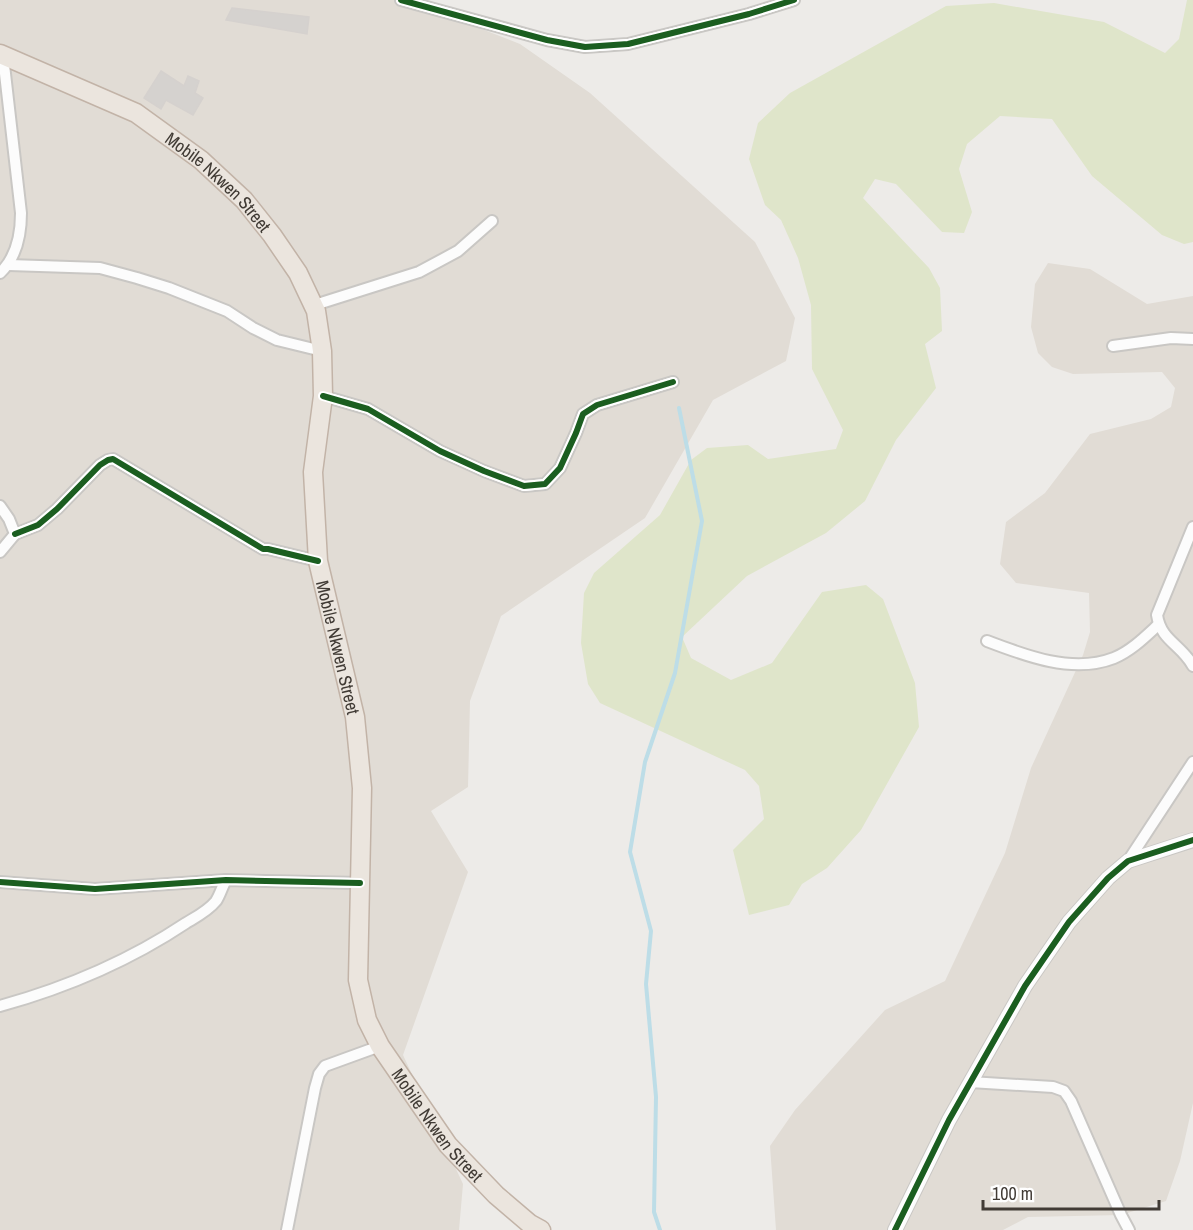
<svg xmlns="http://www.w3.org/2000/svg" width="1193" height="1230" font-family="'Archivo Narrow',sans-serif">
<rect width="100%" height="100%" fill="#edebe8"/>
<g fill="#e1dcd5">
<polygon points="0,0 401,0 417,4 520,44 590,93 755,242 795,318 786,361 713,400 645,518 501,616 470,701 468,787 431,811 468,872 403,1055 463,1184 459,1230 0,1230"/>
<polygon points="1048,263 1090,269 1147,304 1193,296 1193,1103 1180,1161 1166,1201 1121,1215 1028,1217 1003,1230 776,1230 770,1146 795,1110 885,1010 945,981 1005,853 1031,768 1083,655 1090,632 1089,593 1016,583 1000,564 1006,522 1045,493 1090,434 1151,419 1171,407 1175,388 1162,372 1073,374 1052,367 1038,353 1031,327 1035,284"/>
</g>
<polygon fill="#dfe5ca" points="1187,0 1193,0 1193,242 1184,244 1162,235 1092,176 1052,119 1000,116 967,144 959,169 972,212 964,233 942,232 896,184 875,179 863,198 929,268 940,288 942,331 925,344 936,388 896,440 865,501 826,533 747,576 682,637 691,658 731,680 772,663 822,592 866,585 883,599 915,683 919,727 861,830 827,868 802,884 789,905 749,915 733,850 764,819 759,786 745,770 600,703 588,684 581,643 584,593 594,573 660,515 691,460 707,448 748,445 768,459 836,449 843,430 812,369 811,305 798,258 781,220 765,205 749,159 758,123 790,93 946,6 994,3 1104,22 1165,53 1179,39"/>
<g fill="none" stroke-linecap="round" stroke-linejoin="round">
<polyline stroke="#bddde7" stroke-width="4" points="660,1230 654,1212 656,1097 646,984 651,931 630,852 645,762 675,673 702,521 679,408"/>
</g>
<g fill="#d5d2cf" stroke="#d5d1ce" stroke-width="1.5">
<polygon points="232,8 309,17 307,34 226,20"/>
<polygon points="161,71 184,86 188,76 199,81 195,93 203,98 193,115 166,100 161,109 144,98"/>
</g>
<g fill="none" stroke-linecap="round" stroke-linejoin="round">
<g stroke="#c9c7c4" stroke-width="14">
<g id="minor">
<polyline points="401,0 547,40 585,47 628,44 749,14 794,0"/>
<polyline points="9,265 100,268 137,278 169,288 227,311 253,328 277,340 322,351"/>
<path d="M0,273C17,257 21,235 21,213L3,56"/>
<polyline points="316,311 321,303 419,272 458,251 492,221"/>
<polyline points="1113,346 1171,338 1193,339"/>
<polyline points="323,396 368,409 440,451 484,471 524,486 545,484 560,468 576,433 583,414 597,405 673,382"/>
<polyline points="0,506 9,519 15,534 0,552"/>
<path d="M1193,527L1157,615C1161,641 1181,644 1193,666"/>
<polyline points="15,534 38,525 57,509 100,465 108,460 113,459 263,549 268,549 318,561"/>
<path d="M987,641C1026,656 1073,674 1114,658C1131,651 1145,637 1158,625"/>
<polyline points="1128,861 1193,762"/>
<polyline points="0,882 95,889 226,880 360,883"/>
<path d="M0,1006C65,988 129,961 186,923C196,917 208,911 216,901C220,895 222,887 226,880"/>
<polyline points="970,1082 1053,1087 1064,1091 1071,1101 1121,1215 1129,1230"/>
<polyline points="287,1230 315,1088 319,1074 325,1066 380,1046"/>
</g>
</g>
<g stroke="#c9c7c4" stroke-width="16">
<polyline id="tertiary" points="895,1230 949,1120 1025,986 1069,922 1108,878 1128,861 1193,840"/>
</g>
<g stroke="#c2b3a7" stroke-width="21">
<g id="trunk">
<path id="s1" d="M0,54L136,113L201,160L244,200L272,235L298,273L316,311L322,351L323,396L313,472L318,561L355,717L362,788L358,980L367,1020L380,1046L448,1145L496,1195L530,1224L541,1230"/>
</g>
</g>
<use href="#minor" stroke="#fcfcfc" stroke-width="10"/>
<use href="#tertiary" stroke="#fcfcfc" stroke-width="14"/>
<use href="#trunk" stroke="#ebe5de" stroke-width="18"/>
<g stroke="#fff" stroke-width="10">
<g id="cycleway">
<polyline points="401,0 547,40 585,47 628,44 749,14 794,0"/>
<polyline points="323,396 368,409 440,451 484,471 524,486 545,484 560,468 576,433 583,414 597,405 673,382"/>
<polyline points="15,534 38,525 57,509 100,465 108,460 113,459 263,549 268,549 318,561"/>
<polyline points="0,882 95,889 226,880 360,883"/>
<polyline points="895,1230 949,1120 1025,986 1069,922 1108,878 1128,861 1193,840"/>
</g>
</g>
<use href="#cycleway" stroke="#1b5e20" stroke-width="6"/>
</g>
<g text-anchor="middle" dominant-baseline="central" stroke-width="5" stroke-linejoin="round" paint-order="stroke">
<g font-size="18" fill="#413b35" stroke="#fff">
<text stroke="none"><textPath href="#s1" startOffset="256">Mobile Nkwen Street</textPath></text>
<text stroke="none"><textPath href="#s1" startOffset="760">Mobile Nkwen Street</textPath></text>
<text stroke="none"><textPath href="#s1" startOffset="1263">Mobile Nkwen Street</textPath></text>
</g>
</g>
<path d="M983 1200v9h176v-9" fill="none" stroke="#413b35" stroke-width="3"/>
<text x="992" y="1200" font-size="18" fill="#413b35" stroke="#ffffff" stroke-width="4.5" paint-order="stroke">100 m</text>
</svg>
